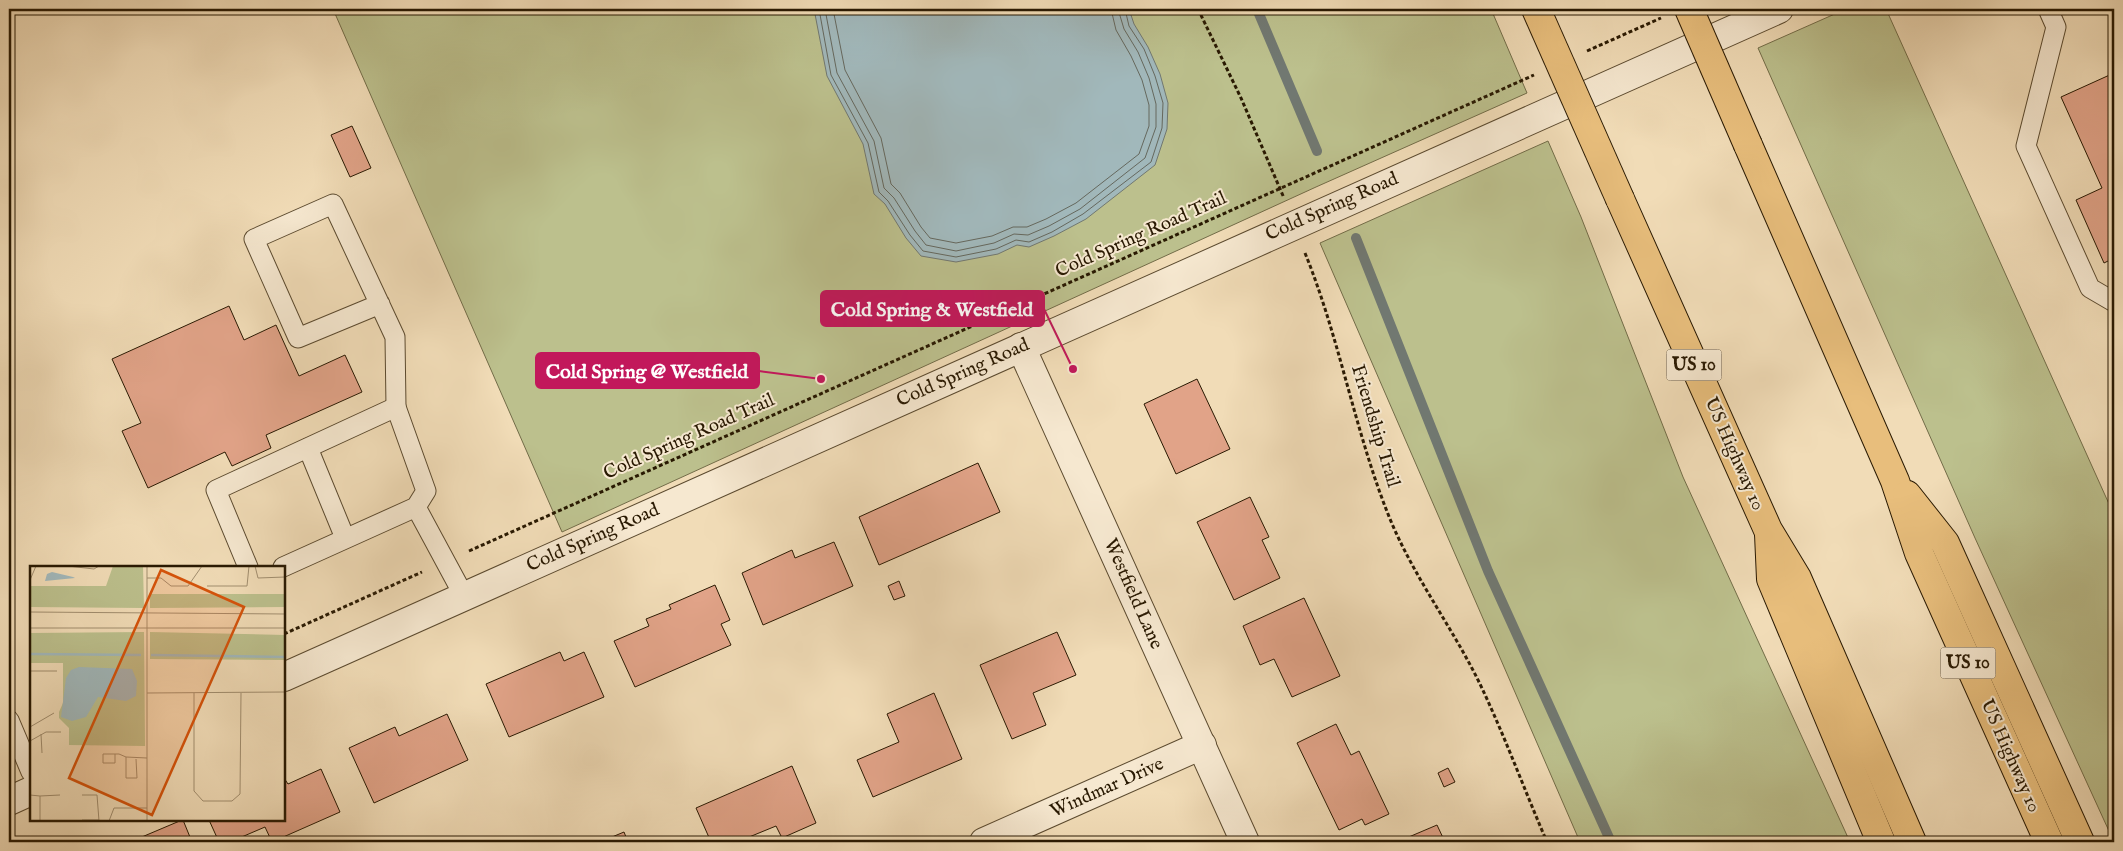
<svg xmlns="http://www.w3.org/2000/svg" width="2123" height="851" font-family="'IM FELL English',serif">
<rect width="100%" height="100%" fill="#f1dcb7"/>
<filter id="stains"><feTurbulence type="fractalNoise" baseFrequency=".004" numOctaves="4"/><feColorMatrix values="0 0 0 0 .2 0 0 0 0 .09 0 0 0 0 .02 0 0 0 .5 -.17"/></filter>
<radialGradient id="worn" r=".72"><stop offset=".6" stop-color="#630" stop-opacity="0"/><stop offset="1" stop-color="#630" stop-opacity=".3"/></radialGradient>
<g fill="#bcc08d" stroke="#726c48">
<polygon points="333,9 1491,9 1527,93 1316,187 562,532"/>
<polygon points="1846,9 1886,9 2114,515 2114,842 1975,538 1758,48"/>
<polygon points="1548,141 1581,217 1683,477 1850,842 1580,842 1320,243"/>
</g>
<polygon fill="#a1b8bb" stroke="#717871" points="814,9 1129,9 1134,24 1148,47 1160,74 1168,103 1167,129 1155,165 1086,219 1054,236 1029,247 1017,245 998,254 956,262 921,256 906,238 885,204 874,194 863,144 827,76"/>
<g fill="none" stroke-linecap="round" stroke-linejoin="round">
<g stroke="#65685e" stroke-width="1">
<polyline points="819,9 831,75 868,143 879,192 888,201 910,235 923,251 956,257 996,249 1016,240 1029,242 1052,232 1083,214 1151,162 1162,128 1163,103 1155,76 1144,49 1129,26 1125,9"/>
<polyline points="825,9 837,73 874,141 884,188 894,198 915,231 926,245 956,251 994,243 1014,234 1028,235 1049,226 1080,209 1145,158 1156,127 1156,104 1149,78 1138,52 1124,29 1118,9"/>
<polyline points="833,9 845,70 881,138 891,184 900,193 921,227 930,238 956,243 992,236 1013,227 1027,227 1046,219 1076,203 1139,154 1149,126 1149,105 1142,80 1131,56 1116,30 1111,9"/>
</g>
<g stroke="#717871" stroke-width="10">
<polyline points="1257,9 1317,151"/>
<polyline points="1356,238 1488,571 1611,842"/>
</g>
</g>
<g fill="#e1a388" stroke="#291902">
<polygon points="2114,73 2114,258 2104,263 2076,200 2102,188 2061,97"/>
<polygon points="352,126 371,168 350,177 331,135"/>
<polygon points="229,306 244,340 276,325 299,376 345,355 362,392 266,435 271,448 232,466 225,452 148,488 122,431 141,423 112,359"/>
<polygon points="1197,379 1230,449 1176,474 1144,404"/>
<polygon points="978,463 1000,512 879,565 859,517"/>
<polygon points="1250,497 1269,537 1262,540 1280,578 1234,600 1197,522"/>
<polygon points="834,542 853,586 763,625 742,573 792,550 795,558"/>
<polygon points="899,581 905,596 894,600 888,586"/>
<polygon points="715,585 730,620 721,624 731,645 635,687 614,641 649,626 646,619 671,609 669,605"/>
<polygon points="1304,598 1340,676 1292,697 1274,659 1260,665 1243,626"/>
<polygon points="1057,632 1076,675 1033,693 1046,725 1012,739 980,665"/>
<polygon points="560,652 564,661 584,652 604,697 509,737 486,684"/>
<polygon points="934,693 962,759 873,797 857,760 899,742 887,714"/>
<polygon points="447,714 468,760 374,803 349,748 395,727 399,736"/>
<polygon points="1336,724 1351,755 1359,751 1389,814 1365,825 1362,819 1339,830 1297,743"/>
<polygon points="792,766 816,823 782,838 776,826 737,842 711,842 696,808"/>
<polygon points="1448,768 1455,782 1444,787 1438,773"/>
<polygon points="321,769 340,812 272,842 265,827 230,842 219,842 209,820 284,820 284,778 288,784"/>
<polygon points="183,820 192,842 130,842 182,820"/>
<polygon points="1437,825 1445,842 1397,842"/>
<polygon points="624,832 628,842 600,842"/>
</g>
<g fill="none" stroke-linecap="round" stroke-linejoin="round">
<g stroke="#5b4a2f" stroke-width="21">
<g id="service">
<polyline points="2048,9 2056,27 2026,146 2090,288 2114,302"/>
<polyline points="380,304 298,338 254,239 333,204 395,337 396,407"/>
<polyline points="308,448 345,538"/>
<polyline points="416,507 464,596"/>
<polyline points="248,567 216,490 396,407 426,491 416,507 283,567"/>
<polyline points="9,720 31,772"/>
</g>
</g>
<g stroke="#5b4a2f" stroke-width="30">
<g id="minor">
<polyline points="1021,347 1245,842"/>
<polyline points="984,842 1202,745"/>
</g>
</g>
<g stroke="#5b4a2f" stroke-width="30">
<g id="tertiary">
<polyline points="284,677 1779,9"/>
<polyline points="9,801 31,791"/>
</g>
</g>
<g stroke="#291902" stroke-width="30">
<g id="motorway">
<polyline points="1748,145 1895,481 1919,553 2049,842"/>
<polyline points="1620,199 1768,530 1797,578 1912,842"/>
<polyline points="1907,495 1945,543 2080,842"/>
<polyline points="1769,534 1771,579 1881,842"/>
</g>
</g>
<g stroke="#291902" stroke-width="3" stroke-dasharray="4 2.5" stroke-linecap="butt">
<polyline points="1198,9 1241,98 1284,198"/>
<polyline points="1587,51 1661,18"/>
<path d="M1305,253C1340,339 1355,433 1390,519C1414,577 1452,627 1479,682C1504,734 1524,789 1547,842"/>
<polyline points="469,551 1534,75"/>
<polyline points="284,634 422,572"/>
</g>
<use href="#service" stroke="#f6e8d0" stroke-width="19"/>
<use href="#minor" stroke="#f6e8d0" stroke-width="28"/>
<use href="#tertiary" stroke="#f6e8d0" stroke-width="28"/>
<use href="#motorway" stroke="#e8be7c" stroke-width="28"/>
<g stroke="#291902" stroke-width="30" stroke-linecap="butt">
<g id="motorway-bridge">
<polyline points="1536,9 1620,199"/>
<polyline points="1689,9 1748,145"/>
</g>
</g>
<use href="#motorway-bridge" stroke="#e8be7c" stroke-width="28"/>
</g>
<g text-anchor="middle" dominant-baseline="central" stroke-width="4" stroke-linejoin="round" paint-order="stroke">
<g fill="#f6e8d0" stroke="#665740" stroke-width="1">
<rect x="1666.5" y="349.5" width="55" height="31" rx="4"/>
<rect x="1940.5" y="647.5" width="55" height="31" rx="4"/>
</g>
<g font-size="18" font-weight="bold" fill="#291902">
<text x="1694" y="365">US 10</text>
<text x="1968" y="663">US 10</text>
</g>
<g font-size="19" fill="#291902" stroke="#f6e8d0">
<text transform="translate(1332 207) rotate(-24)">Cold Spring Road</text>
<text transform="translate(1141 235) rotate(-24)">Cold Spring Road Trail</text>
<text transform="translate(963 373) rotate(-24)">Cold Spring Road</text>
<text transform="translate(1375 426) rotate(73)">Friendship Trail</text>
<text transform="translate(689 437) rotate(-24)">Cold Spring Road Trail</text>
<text transform="translate(1734 454) rotate(66)">US Highway 10</text>
<text transform="translate(593 538) rotate(-24)">Cold Spring Road</text>
<text transform="translate(1133 594) rotate(66)">Westfield Lane</text>
<text transform="translate(2010 756) rotate(66)">US Highway 10</text>
<text transform="translate(1107 788) rotate(-24)">Windmar Drive</text>
</g>
</g>
<g transform="translate(30 566)">
<rect width="255" height="255" fill="#f1dcb7"/>
<path d="M83,0H113L114,42L0,41V20H76ZM120,28H255V41L120,42ZM114,66L115,180L39,179V162L29,152V146L33,137V97H0V67ZM120,66L255,69V94L120,93Z" fill="#bcc08d"/>
<path d="M22,6L43,11L45,12L15,15L17,8ZM49,101L102,103L107,115L106,130L96,135L68,131L56,151L42,155L31,151L36,112L41,104Z" fill="#a1b8bb"/>
<path fill="none" stroke="#a1b8bb" stroke-width="2.5" d="M0,88L111,89M121,89L255,91"/>
<path fill="none" stroke="#a18e6f" stroke-width="1" d="M38,0L64,3L69,0M117,0V255M225,0L228,12L255,11M117,12H131L141,20H158L172,0M0,14L6,0M177,20H217L219,0M0,46L255,48M0,62H255M0,105H27M117,127L255,126M164,127V225L173,235H202L210,228L211,127M0,161L24,147M11,168L12,187M0,175L16,166H31M85,188V197H73V188H89L96,191M106,193L107,212H96V191L117,192M0,229L10,230V255M52,229H67L69,255M10,230L30,229M52,254H69M79,255L84,242H117"/>
<path fill="#d5530b" fill-opacity="0.15" stroke="#d5530b" stroke-width="2.5" d="M131,4L214,41L122,249L39,212Z"/>
<rect width="255" height="255" fill="none" stroke="#291902" stroke-width="2.5"/>
</g>
<path fill="none" stroke="#c2185b" stroke-width="2" d="M1073 369L1044 309M821 379L759 371"/>
<g fill="#c2185b" stroke="#f6e8d0" stroke-width="2">
<circle cx="1073" cy="369" r="5"/>
<circle cx="821" cy="379" r="5"/>
</g>
<g fill="#c2185b" stroke="#c2185b" stroke-width="2">
<rect x="821" y="291" width="223" height="35" rx="5"/>
<rect x="536" y="353" width="223" height="35" rx="5"/>
</g>
<g font-size="20" text-anchor="middle" font-weight="bold" fill="#fff">
<text x="932" y="316">Cold Spring &amp; Westfield</text>
<text x="647" y="378">Cold Spring @ Westfield</text>
</g>
<rect width="2123" height="851" fill="none" stroke="#f1dcb7" stroke-width="30"/>
<rect x="10" y="10" width="2103" height="831" fill="none" stroke="#291902" stroke-width="2.5"/>
<rect x="15" y="15" width="2093" height="821" fill="none" stroke="#291902"/>
<rect width="100%" height="100%" filter="url(#stains)"/>
<rect width="100%" height="100%" fill="url(#worn)"/>
</svg>
